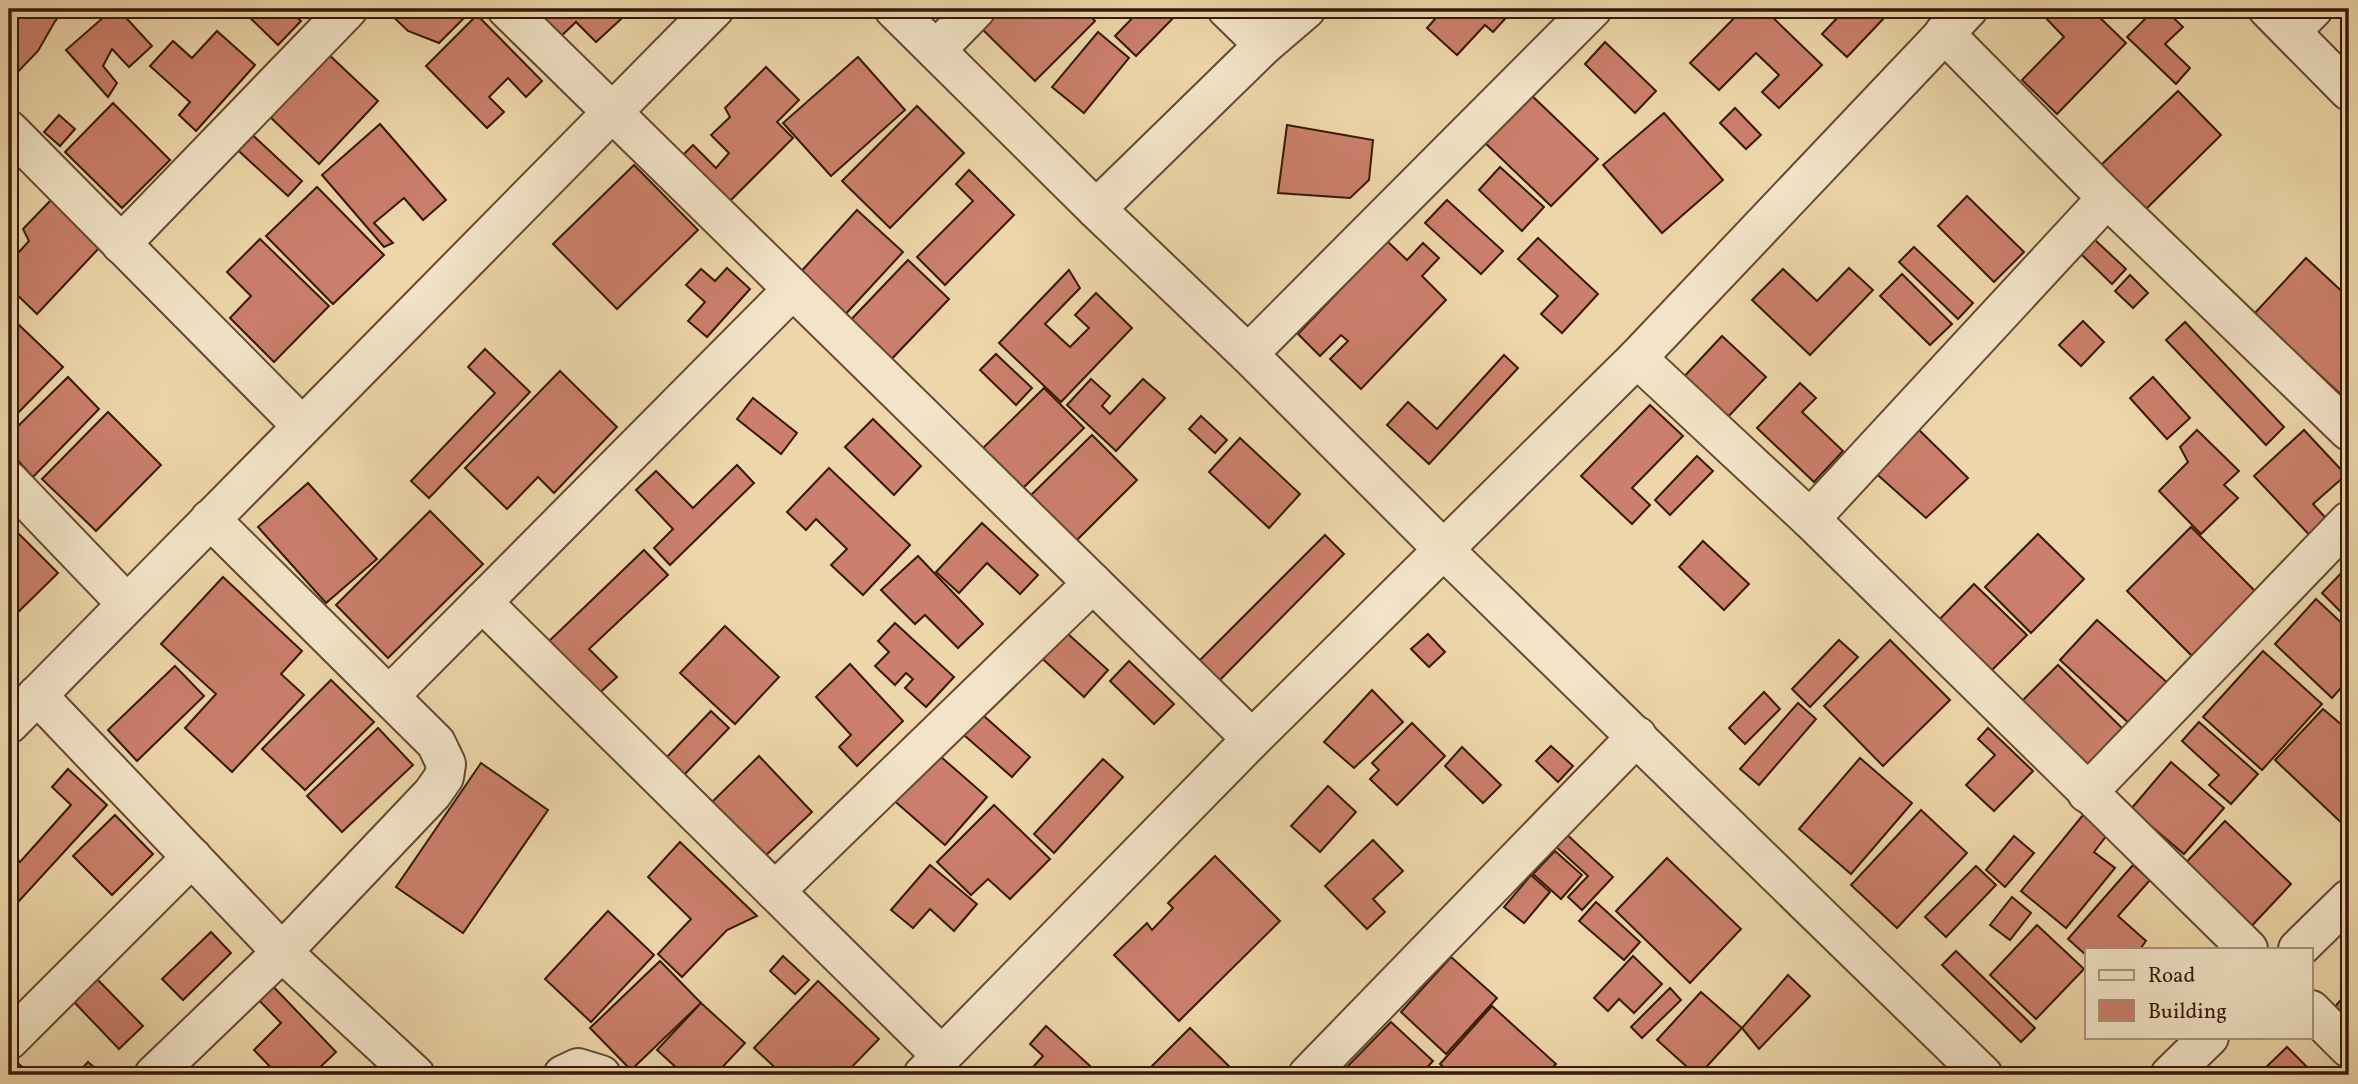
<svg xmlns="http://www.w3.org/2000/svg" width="2358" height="1084" font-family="Vollkorn,serif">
<rect width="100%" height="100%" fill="#edd6a9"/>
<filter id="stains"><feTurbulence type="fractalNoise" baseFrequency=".00286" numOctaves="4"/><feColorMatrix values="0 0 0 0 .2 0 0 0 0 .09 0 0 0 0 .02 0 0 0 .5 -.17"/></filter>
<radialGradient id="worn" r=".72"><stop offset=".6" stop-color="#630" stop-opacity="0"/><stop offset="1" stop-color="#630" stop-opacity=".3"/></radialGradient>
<g fill="#cb7f6c" stroke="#371909" stroke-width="2">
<polygon points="9,9 64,9 54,23 38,51 9,81"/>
<polygon points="113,9 118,9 152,46 129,67 112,49 103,66 117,83 108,97 66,50"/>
<polygon points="241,9 288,9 301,21 278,45"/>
<polygon points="385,9 473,9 439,43 408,31"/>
<polygon points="533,9 632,9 596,42 576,22 557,40"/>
<polygon points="993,9 1084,9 1095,21 1035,81 977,24"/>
<polygon points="1141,9 1182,9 1136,56 1115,36"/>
<polygon points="1444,9 1514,9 1493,32 1485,25 1457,55 1427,28"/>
<polygon points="1743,9 1764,9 1822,65 1779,108 1762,92 1779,75 1756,53 1719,90 1690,63"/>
<polygon points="1833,9 1876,9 1885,17 1847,57 1822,34 1840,15"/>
<polygon points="2045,9 2091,9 2126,43 2057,114 2022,80 2064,37 2041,13"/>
<polygon points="2155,9 2164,9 2183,27 2165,44 2190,68 2176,84 2127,37"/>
<polygon points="477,15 542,81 526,97 508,78 489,97 504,112 487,128 426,66"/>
<polygon points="217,31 255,65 196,131 179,115 190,102 150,66 173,41 192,58"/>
<polygon points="1098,32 1129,58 1084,113 1052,87"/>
<polygon points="1605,42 1656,91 1635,113 1585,64"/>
<polygon points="325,51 378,101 319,164 266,113"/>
<polygon points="858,57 905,110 831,176 783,123"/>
<polygon points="766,67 799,100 777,122 793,138 719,212 673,165 693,145 716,168 729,153 711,135 730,117 725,108"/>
<polygon points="1527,91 1598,159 1551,206 1481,139"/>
<polygon points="2178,91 2221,135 2144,211 2100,166"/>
<polygon points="113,103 170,160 122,208 65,152"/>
<polygon points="917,106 964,153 890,228 842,181"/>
<polygon points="1735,108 1761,135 1746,149 1720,123"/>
<polygon points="1664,113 1723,180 1662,233 1603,165"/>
<polygon points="59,115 75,129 60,146 44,132"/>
<polygon points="380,124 446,200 423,220 404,198 374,223 393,243 384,247 322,175"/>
<polygon points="1287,125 1373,140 1369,180 1350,198 1278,193"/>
<polygon points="245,128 302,181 288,196 231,144"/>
<polygon points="634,165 698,230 617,309 553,244"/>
<polygon points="1500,167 1544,207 1522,231 1479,190"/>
<polygon points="969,170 1014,215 945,285 917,257 973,201 956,184"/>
<polygon points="317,187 384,255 333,304 266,236"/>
<polygon points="1967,196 2024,252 1994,282 1938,226"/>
<polygon points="51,200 101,246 37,314 9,287 9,263 29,241 23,229"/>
<polygon points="1447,200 1503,251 1481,274 1425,223"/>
<polygon points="857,210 903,252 842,318 797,276"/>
<polygon points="1538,238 1598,294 1562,333 1541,314 1558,296 1518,259"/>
<polygon points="260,239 329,306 274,362 230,318 251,296 227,272"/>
<polygon points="2094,239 2126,269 2112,284 2080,253"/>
<polygon points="1387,241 1407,260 1423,243 1439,258 1422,276 1446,300 1361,389 1330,359 1348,341 1341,335 1320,356 1298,334"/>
<polygon points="1914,247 1973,303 1958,319 1899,262"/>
<polygon points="2306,258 2349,298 2349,402 2254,314"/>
<polygon points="908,260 949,299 884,367 843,328"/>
<polygon points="727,268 750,289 707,337 688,321 705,302 686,285 701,269 715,281"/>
<polygon points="1849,268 1873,290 1810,355 1752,300 1783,269 1817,301"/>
<polygon points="1069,270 1080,288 1045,324 1070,347 1089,328 1075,315 1096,293 1132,328 1061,402 999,343"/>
<polygon points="1902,274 1952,324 1930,345 1880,296"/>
<polygon points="2130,275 2148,293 2133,308 2115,291"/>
<polygon points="2083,321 2104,342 2081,366 2059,345"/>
<polygon points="2185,322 2284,427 2266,445 2166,340"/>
<polygon points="18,324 63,367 9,422 9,334"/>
<polygon points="1722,336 1766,377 1724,421 1681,380"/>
<polygon points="485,349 530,392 429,498 411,481 495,393 468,367"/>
<polygon points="996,354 1032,388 1016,405 980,370"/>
<polygon points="1504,355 1518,368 1429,464 1387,425 1408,402 1437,429"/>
<polygon points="560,371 617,427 554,493 538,477 507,509 465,468"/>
<polygon points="68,377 99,409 33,477 9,451 9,435"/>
<polygon points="2153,377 2190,418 2167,439 2130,398"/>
<polygon points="1091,379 1110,396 1102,406 1110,414 1143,379 1165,398 1116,451 1067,405"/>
<polygon points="1800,383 1816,398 1802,412 1843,451 1814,482 1757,428"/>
<polygon points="1044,388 1084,428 1016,495 976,455"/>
<polygon points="753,398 797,433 781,454 737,419"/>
<polygon points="1650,405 1683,436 1632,488 1650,505 1632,524 1581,476"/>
<polygon points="108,412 161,465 96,531 42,479"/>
<polygon points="1201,416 1227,440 1215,453 1189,429"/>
<polygon points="873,419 921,466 894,495 845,447"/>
<polygon points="1914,425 1968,478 1926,518 1871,469"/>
<polygon points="2197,430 2239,471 2224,485 2238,498 2201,534 2159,491 2188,462 2180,447"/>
<polygon points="2304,430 2346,475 2313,504 2332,525 2315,541 2254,476"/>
<polygon points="1092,435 1137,480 1070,547 1024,502"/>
<polygon points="1240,438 1300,494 1269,528 1209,472"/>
<polygon points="1697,456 1713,471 1670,515 1655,500"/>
<polygon points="737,465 754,483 670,565 654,548 673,529 636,490 656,471 693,508"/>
<polygon points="829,468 910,545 863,595 831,565 847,549 816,519 806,530 787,512"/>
<polygon points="308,483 377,559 326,603 258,527"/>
<polygon points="430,511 483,564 388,658 336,605"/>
<polygon points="982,523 1038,575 1020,594 987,563 959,593 936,572"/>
<polygon points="9,524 58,573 9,621"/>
<polygon points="2191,527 2261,597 2197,661 2127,591"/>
<polygon points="2038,534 2084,579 2031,633 1985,587"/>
<polygon points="1325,535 1344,554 1214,686 1194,666"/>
<polygon points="1703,541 1749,584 1724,610 1679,567"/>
<polygon points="644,550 668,575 589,649 617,677 596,696 546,644"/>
<polygon points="918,556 983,624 958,648 925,615 915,624 881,590"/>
<polygon points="2349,565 2349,620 2322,593"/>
<polygon points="223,577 302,651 281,674 304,695 232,772 185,728 216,694 161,644"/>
<polygon points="1974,584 2027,635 1985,677 1933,626"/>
<polygon points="2316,599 2349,630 2349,679 2332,698 2275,644"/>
<polygon points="2097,620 2170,685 2132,726 2060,660"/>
<polygon points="895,623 954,677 926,707 905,688 913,679 906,673 895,685 875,666 889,652 878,641"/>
<polygon points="1058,625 1108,670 1084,697 1034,651"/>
<polygon points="725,626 779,677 735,724 680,673"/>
<polygon points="1428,634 1445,652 1429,667 1411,649"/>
<polygon points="1839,640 1858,657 1810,707 1792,689"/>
<polygon points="1890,640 1950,700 1883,766 1824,706"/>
<polygon points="2263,651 2322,704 2262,770 2203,717"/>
<polygon points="1129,661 1174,704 1154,724 1110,681"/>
<polygon points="850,664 903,721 857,766 839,747 851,735 816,697"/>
<polygon points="2058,665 2126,732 2086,772 2018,705"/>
<polygon points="175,666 204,696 137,761 108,730"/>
<polygon points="331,680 374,722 305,790 262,749"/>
<polygon points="1372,690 1403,722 1354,768 1324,742"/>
<polygon points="1764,692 1780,709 1745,744 1729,728"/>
<polygon points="1798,703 1816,719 1759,785 1740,769"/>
<polygon points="975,708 1030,757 1012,777 957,729"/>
<polygon points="2323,709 2349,731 2349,830 2275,760"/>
<polygon points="711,711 729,728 683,776 665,759"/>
<polygon points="2199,722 2258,774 2231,804 2209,785 2219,775 2182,741"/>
<polygon points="1412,723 1445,756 1397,805 1370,779 1379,770 1372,763"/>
<polygon points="378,728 413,765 342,832 307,796"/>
<polygon points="1988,728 2033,771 1994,811 1966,785 1995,755 1978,739"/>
<polygon points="1551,746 1573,766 1558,782 1536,761"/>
<polygon points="1462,747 1501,785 1483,803 1445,766"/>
<polygon points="933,750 987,797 945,845 891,798"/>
<polygon points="759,756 812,812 763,858 711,803"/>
<polygon points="1860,758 1912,803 1851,874 1799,829"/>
<polygon points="1103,759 1123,777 1054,853 1034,834"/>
<polygon points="2171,762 2224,808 2184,854 2131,809"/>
<polygon points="481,763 548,810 463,933 396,887"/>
<polygon points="68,769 107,805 9,912 9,851 20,862 71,805 52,787"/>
<polygon points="1328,786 1356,812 1320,852 1291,826"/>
<polygon points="994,805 1050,859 1010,899 988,879 971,895 937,862"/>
<polygon points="1921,810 1967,853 1897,928 1851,885"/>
<polygon points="115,815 153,854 112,895 73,856"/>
<polygon points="2083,815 2107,835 2094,852 2115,868 2066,928 2021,891"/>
<polygon points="2225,821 2291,884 2246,932 2180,869"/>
<polygon points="1564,832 1613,877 1582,910 1568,897 1588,876 1553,844"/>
<polygon points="2014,836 2034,853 2005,887 1986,870"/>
<polygon points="1373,840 1403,871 1373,899 1385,912 1367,929 1325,886"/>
<polygon points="680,842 757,916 727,930 682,977 658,954 691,919 648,877"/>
<polygon points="1555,851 1582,875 1561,899 1533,874"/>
<polygon points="1215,856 1280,921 1179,1021 1114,955 1147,923 1152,930 1173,908 1168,903"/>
<polygon points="1667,858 1741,929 1690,983 1616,911"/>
<polygon points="930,865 977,904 954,931 930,909 913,928 891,910"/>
<polygon points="2133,865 2150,880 2118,916 2146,941 2140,949 2087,949 2087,956 2068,939"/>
<polygon points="1976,866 1996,885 1946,937 1925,917"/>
<polygon points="1531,875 1550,892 1524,923 1504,907"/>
<polygon points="2012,897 2031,913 2010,940 1990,925"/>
<polygon points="1596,902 1640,942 1624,960 1579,921"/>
<polygon points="608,911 654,955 591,1022 545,979"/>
<polygon points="2037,925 2084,969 2036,1019 1990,975"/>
<polygon points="211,932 231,953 183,1000 162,979"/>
<polygon points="1956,951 2035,1028 2021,1042 1942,965"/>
<polygon points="783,956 809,980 795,994 770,971"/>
<polygon points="1633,956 1662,984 1634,1013 1619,999 1608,1011 1594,998"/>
<polygon points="1451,957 1497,998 1446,1054 1401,1012"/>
<polygon points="660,961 701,1003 631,1070 590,1028"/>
<polygon points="1788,975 1810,996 1759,1049 1742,1028"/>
<polygon points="265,978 336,1052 312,1075 278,1075 254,1050 281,1023 251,992"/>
<polygon points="97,979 143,1026 119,1049 73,1001"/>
<polygon points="818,981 879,1039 844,1075 783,1075 754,1048"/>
<polygon points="1670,988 1681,1000 1642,1038 1631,1027"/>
<polygon points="2349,991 2349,1030 2330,1012"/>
<polygon points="1701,992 1742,1028 1699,1075 1696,1075 1657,1040"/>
<polygon points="701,1003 745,1043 715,1075 676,1075 680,1071 657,1050"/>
<polygon points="1492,1006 1556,1064 1545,1075 1453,1075 1440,1064"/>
<polygon points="1391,1022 1433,1061 1420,1075 1407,1075 1401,1070 1396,1075 1339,1075"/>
<polygon points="1046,1026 1100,1075 1043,1075 1033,1067 1043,1056 1030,1044"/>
<polygon points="1190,1028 1238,1075 1143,1075"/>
<polygon points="2287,1047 2315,1075 2258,1075"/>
<polygon points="14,1060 32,1075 9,1075 9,1066"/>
<polygon points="88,1062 103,1075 76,1075"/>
</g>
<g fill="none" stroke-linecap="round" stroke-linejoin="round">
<g stroke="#644831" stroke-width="42">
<g id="street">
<polyline points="507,9 1252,739"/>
<polyline points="894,9 1096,209 1248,354 1444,550 1983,1075"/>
<polyline points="1227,9 1264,45"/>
<polyline points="2268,9 2349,91"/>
<polyline points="2291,31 2313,9"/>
<polyline points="1944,33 2107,198 2349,431"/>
<polyline points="936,50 976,9"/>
<polyline points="9,130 302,426"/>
<polyline points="1096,209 1264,45 1306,9"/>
<polyline points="121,244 348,9"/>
<polyline points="1248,354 1592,9"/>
<polyline points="1637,358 1810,519 2248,949"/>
<polyline points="9,481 127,604"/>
<polyline points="1810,519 2107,198"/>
<polyline points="482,602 942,1056"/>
<polyline points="37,695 282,952 415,1075"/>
<polyline points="389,696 793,289"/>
<polyline points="9,724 714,9"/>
<polyline points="2087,793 2349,521"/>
<polyline points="775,891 1093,583"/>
<polyline points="2298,949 2349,899"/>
<polyline points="2311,1010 2349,1048"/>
<polyline points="9,1040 192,857"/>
<polyline points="154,1075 282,952 432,794 444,777 446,764 436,743 210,519"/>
<polyline points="563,1075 578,1068 601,1075"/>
<polyline points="923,1075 1252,739 1637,358 1968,9"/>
<polyline points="1308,1075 1637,736"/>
<polyline points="2170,1075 2209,1037"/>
</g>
</g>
<use href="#street" stroke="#f3e4c7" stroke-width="38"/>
</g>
<rect width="2358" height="1084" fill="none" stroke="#edd6a9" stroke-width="35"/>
<rect x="10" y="10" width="2337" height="1063" fill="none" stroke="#371909" stroke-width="3.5"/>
<rect x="18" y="18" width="2323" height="1049" fill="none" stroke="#371909" stroke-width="2"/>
<rect x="2085" y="948" width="228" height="91" fill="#f3e4c7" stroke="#a8937b" stroke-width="2"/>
<rect x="2099" y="970" width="35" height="10" fill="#f3e4c7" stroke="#a8937b" stroke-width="2"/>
<text x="2148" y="982" font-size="21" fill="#371909">Road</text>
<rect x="2099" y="1000" width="35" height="21" fill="#cb7f6c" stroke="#a8937b" stroke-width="2"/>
<text x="2148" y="1018" font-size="21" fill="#371909">Building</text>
<rect width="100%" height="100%" filter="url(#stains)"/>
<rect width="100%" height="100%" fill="url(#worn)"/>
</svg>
